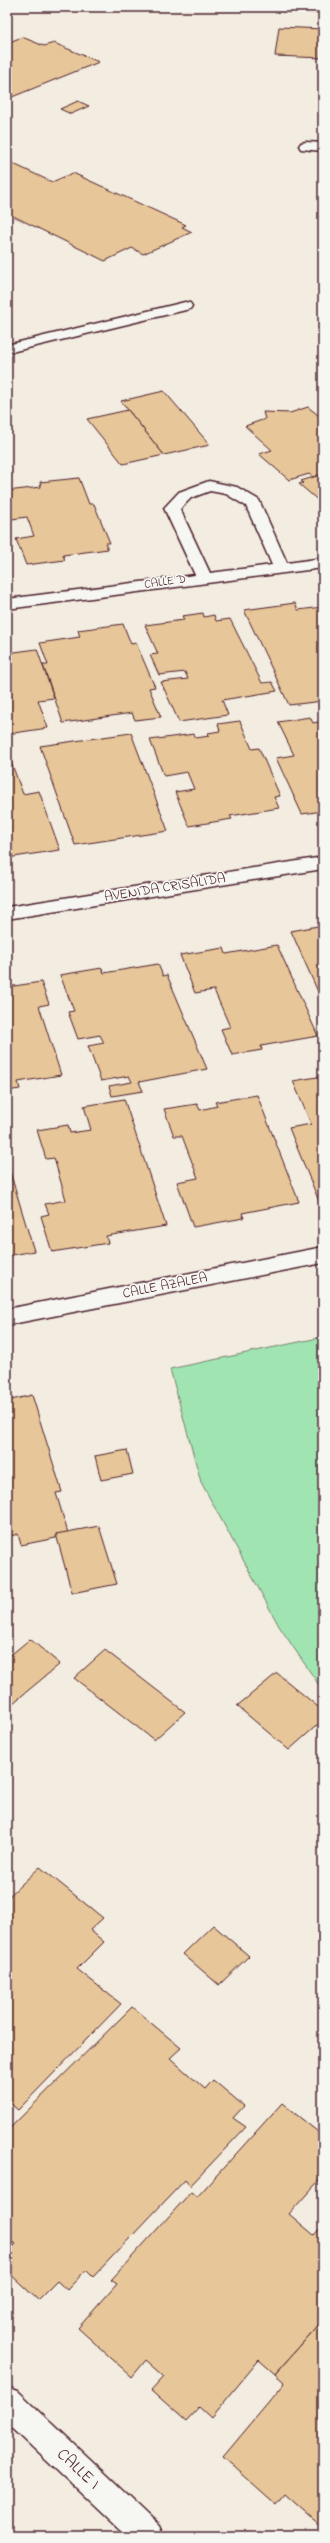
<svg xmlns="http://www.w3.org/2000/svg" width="330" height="2543" font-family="'Indie Flower',sans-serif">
<rect width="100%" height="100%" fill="#f3ece0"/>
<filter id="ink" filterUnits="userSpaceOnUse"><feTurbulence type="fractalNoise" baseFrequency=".025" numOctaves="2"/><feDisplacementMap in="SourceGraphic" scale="8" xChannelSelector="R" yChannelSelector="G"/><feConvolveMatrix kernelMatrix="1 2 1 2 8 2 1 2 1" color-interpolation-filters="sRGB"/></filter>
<g filter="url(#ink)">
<polygon fill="#a0e5b1" stroke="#75826e" points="323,1337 323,1691 279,1626 201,1482 170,1369"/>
<g fill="#e7c699" stroke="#4a1f2b">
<polygon points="279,27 323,29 323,58 275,56"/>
<polygon points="22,37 44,46 54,43 99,62 7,99 7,43"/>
<polygon points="78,101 89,106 71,114 60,109"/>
<polygon points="7,161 52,182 73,173 186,225 182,227 192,232 143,254 132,248 105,261 7,213"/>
<polygon points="164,391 210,445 164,455 121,401"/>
<polygon points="308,407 323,419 323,474 313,477 309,474 289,480 259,454 272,450 245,426 265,419 263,412 290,413"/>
<polygon points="128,410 164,455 123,464 87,419"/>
<polygon points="323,474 323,501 320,502 299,484 303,483 301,481"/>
<polygon points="79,478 89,504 94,504 110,543 105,543 108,549 63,555 65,560 26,565 16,539 34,536 27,517 12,519 7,504 7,491 41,487 40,482"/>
<polygon points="295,603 298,610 323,607 323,701 289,705 244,610"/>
<polygon points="203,613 204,617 214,615 216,621 230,619 262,683 272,682 277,691 222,700 228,715 179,722 161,682 188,679 185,672 159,675 150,655 158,654 145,625 184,620 182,616"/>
<polygon points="123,624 131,644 136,643 155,687 149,688 161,717 135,720 132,713 63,723 43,665 48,665 40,643 80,637 78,630"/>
<polygon points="37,649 54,698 38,700 48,728 7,734 7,653"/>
<polygon points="310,717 313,723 323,721 323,811 302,814 276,758 294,755 278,722"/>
<polygon points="240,721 252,749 259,748 280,796 274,797 279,808 230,816 232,819 189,826 175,792 194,789 187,772 164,776 150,740 194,734 196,738 209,736 208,733 220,731 218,724"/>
<polygon points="131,733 168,831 75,845 40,746"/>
<polygon points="7,751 23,794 39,791 60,850 7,858"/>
<polygon points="323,925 323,1003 291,931"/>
<polygon points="277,945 318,1036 261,1046 262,1050 232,1055 221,1029 230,1027 214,990 195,993 180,955 224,948 226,954"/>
<polygon points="158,964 163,976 167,975 207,1069 139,1082 143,1091 112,1096 109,1086 132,1082 129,1076 101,1081 88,1046 104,1043 100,1035 78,1039 68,1012 74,1011 60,975 102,968 104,973"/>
<polygon points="41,982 49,1004 39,1006 61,1075 18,1082 20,1089 7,1091 7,987"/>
<polygon points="323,1076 323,1211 289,1128 311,1124 293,1081"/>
<polygon points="257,1095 299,1202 242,1213 244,1218 193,1227 177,1182 198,1178 182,1136 174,1136 164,1109 197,1104 200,1110 217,1106 215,1102"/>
<polygon points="124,1099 166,1226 106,1236 108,1243 52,1252 41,1216 49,1214 45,1204 66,1200 54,1158 46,1159 37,1130 68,1125 70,1133 91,1130 84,1106"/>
<polygon points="7,1162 34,1251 7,1256"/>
<polygon points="32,1395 62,1492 56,1493 68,1533 56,1534 56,1538 21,1545 18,1534 7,1537 7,1401"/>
<polygon points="127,1450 133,1474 101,1480 95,1456"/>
<polygon points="99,1526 117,1584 72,1593 56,1534"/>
<polygon points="30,1639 60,1664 7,1708 7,1658"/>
<polygon points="105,1650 185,1712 154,1740 74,1678"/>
<polygon points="277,1673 323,1711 323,1720 289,1750 237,1706"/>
<polygon points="40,1867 103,1918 90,1930 104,1942 77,1969 121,2004 18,2110 7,2101 7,1898"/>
<polygon points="213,1925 249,1956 219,1985 183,1954"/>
<polygon points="132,2007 181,2048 170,2058 205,2089 213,2080 244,2106 233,2118 246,2127 190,2186 185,2180 93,2277 86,2270 67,2290 57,2281 38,2300 7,2271 7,2253 16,2244 7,2239 7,2131"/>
<polygon points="282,2103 323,2136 323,2176 289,2214 314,2235 323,2225 323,2320 275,2374 259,2360 211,2418 199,2407 186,2421 151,2390 164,2376 146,2360 132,2377 78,2328 117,2284 111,2280 191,2192 197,2197"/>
<polygon points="323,2320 323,2529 285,2495 277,2505 223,2457 285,2383 275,2374"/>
</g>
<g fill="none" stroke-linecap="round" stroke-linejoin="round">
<g stroke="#4a1f2b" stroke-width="3">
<polygon id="service" points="185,302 190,303 192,306 190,309 7,353 7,345"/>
</g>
<g stroke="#4a1f2b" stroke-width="3">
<g id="minor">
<polygon points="279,7 323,7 323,12 285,11"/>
<polygon points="306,142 323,143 323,151 301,149 299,146 301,143"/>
<path d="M209,481L237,487L259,500L287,563L323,558V568L7,609V599L195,575L164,508L179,492ZM210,491L226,494L246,506L272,565L210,573L180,509L191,498Z"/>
<polygon points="323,857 323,869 7,919 7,907"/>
<polygon points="323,1247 323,1263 7,1325 7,1309"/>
<polygon points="7,2387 18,2391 160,2525 165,2536 126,2536 7,2423"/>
</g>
</g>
<use href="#service" fill="#f6f6f2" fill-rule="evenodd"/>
<use href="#minor" fill="#f6f6f2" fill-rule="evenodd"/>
</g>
</g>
<g text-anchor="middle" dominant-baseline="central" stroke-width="3.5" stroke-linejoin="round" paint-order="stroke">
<g font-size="12" fill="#4a1f2b" stroke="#f6f6f2">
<text transform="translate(165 582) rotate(-8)">CALLE D</text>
</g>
<g font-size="14" fill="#4a1f2b" stroke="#f6f6f2">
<text transform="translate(165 888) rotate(-9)">AVENIDA CRISÁLIDA</text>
<text transform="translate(165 1286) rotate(-11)">CALLE AZALEA</text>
</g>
<g font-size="17" fill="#4a1f2b" stroke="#f6f6f2">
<text transform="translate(78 2469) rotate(43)">CALLE I</text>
</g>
</g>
<rect width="330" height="2543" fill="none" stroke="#f6f6f2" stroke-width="24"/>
<rect x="12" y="12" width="306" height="2519" fill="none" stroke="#4a1f2b" stroke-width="1.5" filter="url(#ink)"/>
</svg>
